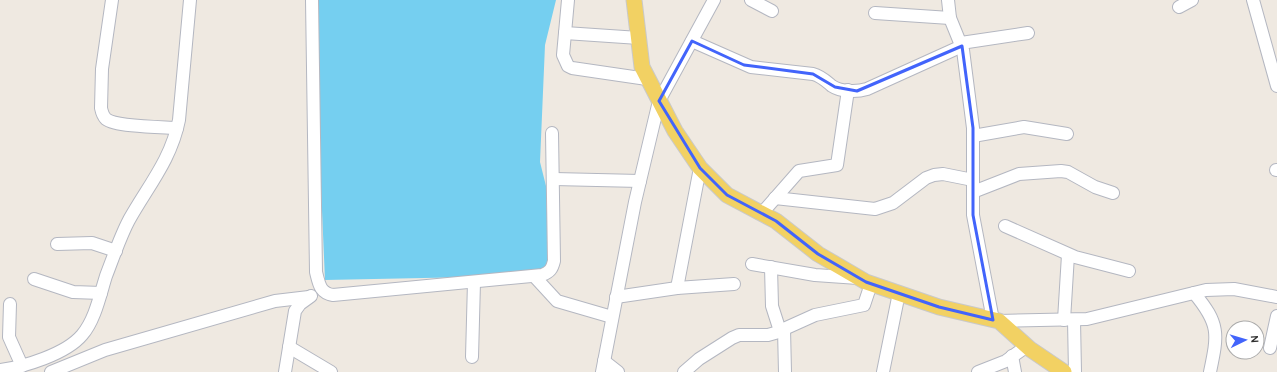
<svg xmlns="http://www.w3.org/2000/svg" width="1277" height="372" font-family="Karla,sans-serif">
<rect width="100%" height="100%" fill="#efe9e1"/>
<polygon fill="#75cff0" points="315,0 556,0 545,45 540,162 546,186 549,269 524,276 325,280 314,26"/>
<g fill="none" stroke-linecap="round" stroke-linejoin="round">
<g stroke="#b4b7c1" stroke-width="14">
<g id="minor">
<path d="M112,0L102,69L101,108C102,113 103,116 106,119C116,127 163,127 177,128"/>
<path d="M312,0L316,272C319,284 320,293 333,295L542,275C550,272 552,269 554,261L552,133"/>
<polyline points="568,0 563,55 568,66 572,68 647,79"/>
<polyline points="751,0 772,11"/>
<polyline points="948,0 950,18 963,50 973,128 973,215 993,320"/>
<polyline points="1253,0 1277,86"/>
<polyline points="1179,7 1192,0"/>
<polyline points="875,13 950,18"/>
<polyline points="565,33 639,38"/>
<path d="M692,41L751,67L813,74C821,76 826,81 832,86C841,92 857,92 867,89L962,46"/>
<polyline points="961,43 1028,33"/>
<polyline points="973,136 1024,127 1067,134"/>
<polyline points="1276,170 1277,170"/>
<polyline points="554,179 640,181"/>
<polyline points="973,192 1019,174 1061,171 1068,172 1095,187 1113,193"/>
<polyline points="775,198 875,209 893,203 926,178 934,175 943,174 973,180"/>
<polyline points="762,213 799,171 837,165 848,90"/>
<polyline points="1005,226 1075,257 1129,271"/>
<polyline points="57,244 92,243 116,251"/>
<polyline points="752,264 815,275 858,278"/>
<polyline points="771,267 772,306 780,331"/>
<polyline points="534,276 557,301 612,317"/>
<polyline points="34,279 73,292 101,293"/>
<polyline points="677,288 700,168"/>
<path d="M1194,293C1220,324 1218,334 1210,372"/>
<polyline points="616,297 677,288 734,284"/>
<polyline points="10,304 9,337 22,366"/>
<polyline points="1064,320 1068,255"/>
<polyline points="1074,320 1075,372"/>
<polyline points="999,321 1087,319 1206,290 1234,289 1277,297"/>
<polyline points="784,329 785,372"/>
<polyline points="289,347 331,372"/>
<polyline points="1270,348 1277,316"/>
<polyline points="1012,356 1015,372"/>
<polyline points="472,357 474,282"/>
<polyline points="604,361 618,372"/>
<path d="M0,370C24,367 66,354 82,335C95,320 100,295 106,276C113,258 120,237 129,220C148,186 171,160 179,120L190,0"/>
<polyline points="51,372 105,350 275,301 309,297"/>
<polyline points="285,372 295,311 300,304 311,296"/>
<polyline points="602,372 635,202 659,101 714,0"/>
<polyline points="684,372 699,359 732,338 739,335 768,335 775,333 815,315 864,305 871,284"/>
<polyline points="883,372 899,293"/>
<polyline points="978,372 1006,361 1027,346"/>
</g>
</g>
<g stroke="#c9c9c9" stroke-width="17">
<polyline id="major" points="634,0 642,67 675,131 700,168 727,195 776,221 818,254 866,282 939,307 999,321 1030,349 1064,372"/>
</g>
<use href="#minor" stroke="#fff" stroke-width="12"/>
<use href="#major" stroke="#f2d163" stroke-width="15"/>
</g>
<path fill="none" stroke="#4264fb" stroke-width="3" stroke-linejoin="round" d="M692,41L744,65L813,74L835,87L857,91L962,46L973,128V215L993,320L939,307L866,282L818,254L776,221L727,195L700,168L659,101Z"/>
<g transform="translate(1245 340) rotate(85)"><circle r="19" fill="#ffffff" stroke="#ababab"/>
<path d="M0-3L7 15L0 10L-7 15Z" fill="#4264fb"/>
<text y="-6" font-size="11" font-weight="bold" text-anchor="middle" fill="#2e2e2e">N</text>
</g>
</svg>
